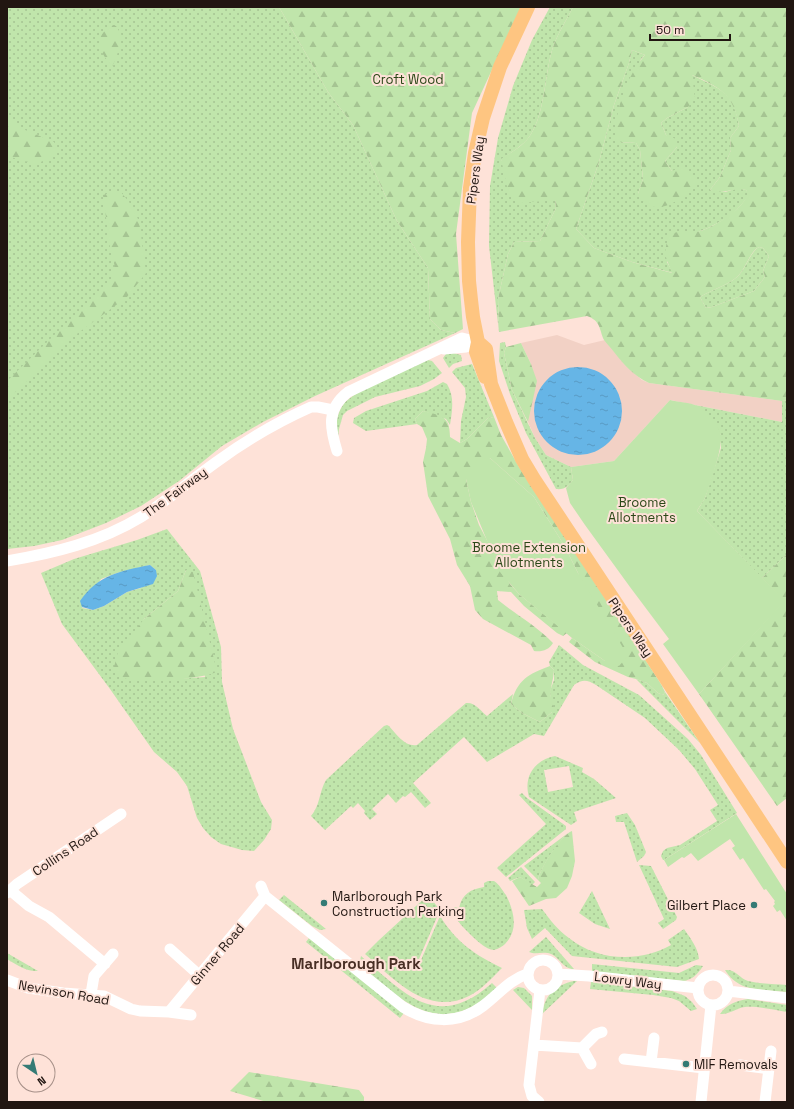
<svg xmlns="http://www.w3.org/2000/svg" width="794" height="1109" font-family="'Space Grotesk',sans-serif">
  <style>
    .built { fill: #f2d1c5 }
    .grass { fill: url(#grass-dots); fill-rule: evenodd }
    .forest { fill: url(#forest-firs); fill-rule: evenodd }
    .garden { fill: #c0e5ab }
    .water { fill: url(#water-ripples) }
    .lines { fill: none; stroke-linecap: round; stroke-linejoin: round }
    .minor { stroke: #fff; stroke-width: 11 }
    .major { stroke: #fec581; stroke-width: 14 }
    .poi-dot { fill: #347b75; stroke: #fee2d8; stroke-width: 1.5 }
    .labels { text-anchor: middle; stroke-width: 4; stroke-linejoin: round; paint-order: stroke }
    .park-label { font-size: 13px; fill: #2b4717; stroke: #fee2d8 }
    .street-label { font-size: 13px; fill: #211611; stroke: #fee2d8 }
    .poi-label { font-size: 13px; fill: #211611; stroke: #fee2d8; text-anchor: start }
    .quarter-label { font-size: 15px; font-weight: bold; fill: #482e24; stroke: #fee2d8 }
  </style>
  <defs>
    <pattern id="grass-dots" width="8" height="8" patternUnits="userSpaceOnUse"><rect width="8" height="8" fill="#c0e5ab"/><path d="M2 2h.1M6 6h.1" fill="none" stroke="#a5c492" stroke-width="1.8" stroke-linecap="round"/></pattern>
    <pattern id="forest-firs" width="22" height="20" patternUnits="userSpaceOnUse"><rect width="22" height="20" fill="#c0e5ab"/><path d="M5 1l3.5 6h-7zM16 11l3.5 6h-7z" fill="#a5c492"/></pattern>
    <pattern id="water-ripples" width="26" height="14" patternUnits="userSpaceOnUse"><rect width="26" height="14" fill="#66b5e6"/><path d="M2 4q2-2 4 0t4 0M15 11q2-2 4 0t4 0" fill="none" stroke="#589bc4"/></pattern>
  </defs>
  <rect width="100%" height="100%" fill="#fee2d8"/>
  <path class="built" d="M557,335l27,10 21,-5 21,26 16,14 7,3 133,18v21l-112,-22 -56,61 -43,6 -25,-12 -11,-17 -7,-16 3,-58 -10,-21z"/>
  <path class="grass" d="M7,7h272l49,85 25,33 44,96 31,47 2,51 11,11 14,3 -140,63 -52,26 -41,24 -43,35 -38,25 -35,17 -44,17 -28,6 -27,3z
    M550,7h23c-8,16 -18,30 -22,47 -6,23 -7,60 -20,80 -5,10 -21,19 -30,26l54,40 1,8 -16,33 -26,1 -6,12 -10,45 1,33 -10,-86 1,-60 8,-48 15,-52 19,-46z
    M632,50l13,5 -4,4 -21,83 16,1 4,7 3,29 -5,15 34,-23 -7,-10 12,-14 -11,-12 -5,-12 6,-5 21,-11 4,-32c28,14 42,17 47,51l-9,12 1,12 -11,27 -10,13 15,2 13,-4 8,2 3,5 -7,9 -11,12 -23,12 -10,4 -31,30 6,11 -41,-11 -38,-14 -18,-19 23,-67 15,-57 15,-42z
    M759,247l4,1 6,8 -6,15 2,6 -11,14 -42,16 -6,1 -6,-11c11,-7 26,-11 37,-20 9,-8 13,-25 22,-30z
    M505,342l1,5 -2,6 8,37 23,48 11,17 25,12 2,13c-5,6 -8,10 -17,9l-30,-56 -16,-39 -11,-33 1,-18z
    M446,354l7,-1 8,2 1,6 -9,3 -4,4 -6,-10z
    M428,360l4,1 10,12 -8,6 -14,7 -45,11 -28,14 -4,4 -4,14 -1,9c-3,-12 -2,-23 5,-33 10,-15 66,-36 85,-45z
    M472,364l22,53 -6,1 -21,21 -7,4 1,-22 5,-24 -1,-9 -13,-16 4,-4z
    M443,382l4,2c8,13 5,27 3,41l-4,-6 -23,-8 -8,8 2,5 -51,7 -13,-8 1,-5 12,-7 61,-20z
    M787,400v154l-25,24 -65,-67 8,-13 16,-50v-13l-19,-25 -7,-5 87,17v-21z
    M167,529l33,42 21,76 1,35 11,47 28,73 11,18 -1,9 -7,11 -10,11 -12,-1 -21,-6 -10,-7 -8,-9 -6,-10 -10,-32 -10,-14 -23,-20 -44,-63 -48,-65 -21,-51 33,-14 63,-19zM150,565l6,5 -15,18 -14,4 -23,14 -11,4 -11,-2 19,-29 16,-6zM186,570l19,107 -43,3 -37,-2 19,-59 34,-28z
    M559,645l24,20 56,30 49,44 13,16 36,58 -73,47h-1l-2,-4 2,-5 4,-3 13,-3 37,-24 -7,-11 8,-5 -23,-36 -16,-19 -34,-32 -49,-33c-9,-5 -13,-6 -22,0l-30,51 -10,-2 -47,28 -23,-25 -51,46 18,20 -6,5 -14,-16 -6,5 -2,-1 -7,7 -8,-9 -16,15 5,5 -7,6 -6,-7 1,-2 -7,-8 -5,5 -2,-2 -26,24 -14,-14c9,-10 8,-24 15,-36l58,-54 3,-1 2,1c8,9 16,21 28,19l49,-42c9,-1 14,7 21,13l26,-22 -2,10 11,9 18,9 12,-10 -2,-21 4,-11v-10l-4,-4 -1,-4z
    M636,679l11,4 11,10 5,2 2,-3 35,51z
    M555,756l28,12 -1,4 12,7 22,19 -42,14 3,9 -6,4 -42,-28c-6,-21 6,-37 26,-41zM569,766l4,21 -25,5 -4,-22z
    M522,793l5,5 39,28v3l-60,48 -9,-9 49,-44 -27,-29z
    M627,813l8,12 11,27 -2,4 -7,6 -13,-40h-8l-1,-6z
    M568,833c-9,8 -28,35 -30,47l-14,-14z
    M639,865l12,1 26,51 -1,3 -13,9 -5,-6 6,-4z
    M521,867l14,15 -3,3 -12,-8 -10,4 -2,-3z
    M488,881h6c6,4 8,9 12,14 8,16 13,35 -1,49 -2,2 -7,5 -11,6 -8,0 -19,-11 -25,-17 -8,-8 -15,-14 -15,-26l5,1c3,-14 12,-19 25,-21v-4z
    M592,891l18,38 -15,-5 -16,-11z
    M284,895l42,34 -6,1 -8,-4 -33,-26z
    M428,895l12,15 -21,49 2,1 19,-44c16,26 35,39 62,52 -10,10 -21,22 -33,28 -42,21 -75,-17 -104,-42l13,-13z
    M542,909c8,11 16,21 27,29 28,23 71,25 102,7l-3,-5 16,-11c7,10 14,19 15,30l-22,8 -105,-11 -27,-28 -13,11 -5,-11 -3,-18z
    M546,937l28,32c-11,0 -14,-11 -23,-15 -8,-3 -15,1 -22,-2z
    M309,938l95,75 -4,5 -94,-76z
    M7,953l31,18c-11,1 -21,-6 -31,-12z
    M361,956c44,38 76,76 131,27l5,5c-7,6 -14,13 -22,17 -45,26 -78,-9 -111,-36l-4,-8z
    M592,964l87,9 17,-8 7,1c-5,8 -11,14 -20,15l-91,-10z
    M725,970c11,-1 14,8 23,11 12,3 26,3 39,4v7c-24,-3 -48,1 -62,-22z
    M574,981h3l-35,33c3,-19 13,-29 32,-33z
    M591,982l81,9 13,5 7,6 5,7 -6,2 -12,-10 -8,-3 -18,-3 -63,-6z
    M518,987l6,1 8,8v14l-19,-20z
    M748,999l39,6v7c-13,-2 -29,-6 -42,-5 -9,1 -16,8 -25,7 7,-10 16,-13 28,-15z"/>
  <path class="forest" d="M279,7h242l-49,106 -16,121 7,95 -8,4 -14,-3 -11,-11 -2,-51 -31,-47 -44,-96 -25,-33z
    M573,7h212l2,1v392l-5,1 -133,-18c-15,-7 -25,-18 -35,-31 -3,-4 -7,-8 -10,-12 -5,-11 -3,-19 -17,-24l-88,16 -1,-33 10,-45 6,-12 26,-1 16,-33 -1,-8 -34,3 -13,-12 -7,-32c9,-6 24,-14 30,-25 13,-20 14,-57 20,-80 4,-17 14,-31 22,-47zM632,50l13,5c-19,22 -29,54 -30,82l5,5 16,1 4,7 3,29 -5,15c4,6 9,13 18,13 15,1 35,-14 41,-27l-15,-13 -10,4 -7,-10 12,-14 -1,-8 -10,-4 -5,-12 6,-5 21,-11 7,-8 -3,-24c28,12 42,20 47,51l-9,12 1,12 -11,27 -10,13c13,6 22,-3 36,0l2,5c-10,16 -18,21 -34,30 -6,3 -12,6 -18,7 -9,0 -18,-2 -27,3 -6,20 -4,20 3,38l-40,-11 -38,-14 -18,-19 23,-67 15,-57 15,-42zM759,247l4,1 6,8 -6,15 2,6 -11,14 -42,16 -6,1 -6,-11c11,-7 26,-11 37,-20 9,-8 13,-26 22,-30z
    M113,25l3,1 6,10c-3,9 -5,24 -10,30 -14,-16 -20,-29 1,-41z
    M7,117l11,10 36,15 3,7 -6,9 -16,6 -28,-8z
    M120,191l9,11 10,19 7,52 -19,24 -53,39 -67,64v-19l104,-101 4,-13 -5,-20 -7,-52z
    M521,343l10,21 6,17 -9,41 -16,-32 -8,-37 2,-6z
    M423,411c18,5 27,4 27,26l10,6 7,-4 21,-21 6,-1 7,18 18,32 142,217 4,8 -2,3 -5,-2 -11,-10 -11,-4 -8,-2 -33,-15 -26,-20 3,-4 33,23 -27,-88 -14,-28 -30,-48 -44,-39 -24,21 5,23 8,23 31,59 10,11 47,38 -4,3 -6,-3 -33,-27 -13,-14 -14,-1 1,9c17,14 39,26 55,43 -4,7 -11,9 -19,8l-3,-6 -48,-26 -8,-9 -5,-24 -13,-21 -7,-26 -22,-43 -5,-34 3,-14 1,-9 -5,-12 -5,-3 -2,-5z
    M787,554v244l-10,8 -78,-112 85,-93 -22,-23z
    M186,570l7,2 24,100c-22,8 -66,11 -90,7 -5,-1 -10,-6 -14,-8l5,-19 26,-33 34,-28z
    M550,666l4,4c-1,16 -7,21 0,38l-2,4 -12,10 -18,-9 -11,-9c6,-24 17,-30 39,-38z
    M572,831l3,30 -3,15 -5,12 -11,10 -10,1 -17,7 -17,-25 8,-4 17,10 4,-4 -3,-3c2,-12 23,-45 34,-49z
    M249,1072l110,18 5,7v5h-97l-37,-11z"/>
  <path class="garden" d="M670,400c8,2 17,2 25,5 10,4 23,18 26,30 2,11 -11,51 -16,63 -2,4 -6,9 -8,13l88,90 -86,93 -36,-50 6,-5 -39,-52 -45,-62 -15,-22 -4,-15 7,-8 -2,-13 43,-6z
    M490,458l44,39 30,48 14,28 50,83 -9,10 -14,-5 -33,-23 -52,-43 -20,-23 -29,-70 -5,-23v-7l11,-12z
    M736,814l51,80v27l-7,-11 -3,2 -4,-6 2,-2 -1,-2 1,-1 -9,-12 -2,1 -21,-32 -3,2 -8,-12 3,-2 -5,-7 -32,22 -7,-8 -7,5 -2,-1 -14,10 -4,-7z"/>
  <path class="water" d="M534 411a44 44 0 1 1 88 0a44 44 0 1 1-88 0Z
    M150,565l6,5 1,6 -4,8 -26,8 -23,14 -11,4 -11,-3 -2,-6c18,-26 40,-30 70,-36z"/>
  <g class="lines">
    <path class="minor" d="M444,349l22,-2 12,-5
      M337,451c-7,-23 -11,-42 11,-59l114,-54 16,4
      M7,561c47,-8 93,-19 134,-44 26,-16 49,-36 74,-54 30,-22 62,-41 96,-56h7l15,3
      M261,886l4,10
      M10,890l19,16 20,11 56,47
      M7,893l10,-9 104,-70
      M265,896l138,111c25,16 55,18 80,-1 15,-11 26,-26 44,-32
      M170,949l29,26
      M528 975a15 15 0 1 1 30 0a15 15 0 1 1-30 0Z
      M558,974l31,2 109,12
      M698 990a15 15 0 1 1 30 0a15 15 0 1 1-30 0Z
      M7,980l21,8 35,5 41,3 27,13 9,2 29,1 22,3
      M728,991l59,7
      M91,994l3,-18 19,-22
      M169,1012l96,-116
      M534,1045l48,3
      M582,1048l14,-14 6,-2
      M582,1048l9,16
      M624,1059l80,9
      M651,1062l3,-24
      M740,1065l29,4
      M539,1102l-7,-6 -3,-11 11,-95
      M701,1102l10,-97
      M765,1102l6,-51"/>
    <path class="major" d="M528,7l-28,60 -17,51 -8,35 -5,35 -2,54 1,39 2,19 2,17 5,25 8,7 5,35 15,38 16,37 12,20 253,383
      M478,342l-2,10 9,25"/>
  </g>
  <g class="poi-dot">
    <circle cx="324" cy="903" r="4"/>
    <circle cx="754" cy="905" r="4"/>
    <circle cx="686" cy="1064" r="4"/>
  </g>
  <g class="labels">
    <g class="park-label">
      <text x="408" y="84">Croft Wood</text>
      <text x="642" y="507">Broome<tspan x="642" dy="15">Allotments</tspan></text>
      <text x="529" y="552">Broome Extension<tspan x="529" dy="15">Allotments</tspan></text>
    </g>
    <g class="street-label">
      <text transform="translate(475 170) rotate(-82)" y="5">Pipers Way</text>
      <text transform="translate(175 492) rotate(-36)" y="5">The Fairway</text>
      <text transform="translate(631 627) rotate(56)" y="5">Pipers Way</text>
      <text transform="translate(65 851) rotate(-34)" y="5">Collins Road</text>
      <text transform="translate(217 954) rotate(-50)" y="5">Ginner Road</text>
      <text transform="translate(628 980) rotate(7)" y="5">Lowry Way</text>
      <text transform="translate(64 992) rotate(10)" y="5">Nevinson Road</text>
    </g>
    <g class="poi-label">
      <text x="332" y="901">Marlborough Park<tspan x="332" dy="15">Construction Parking</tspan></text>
      <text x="746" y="910" text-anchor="end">Gilbert Place</text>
      <text x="694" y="1069">MIF Removals</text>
    </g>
    <g class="quarter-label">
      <text x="356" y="969">Marlborough Park</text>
    </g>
  </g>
  <rect width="794" height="1109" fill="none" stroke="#211611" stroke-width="16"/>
  <g transform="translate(36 1073) rotate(145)"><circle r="19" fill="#fee2d8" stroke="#a69088"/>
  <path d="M0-3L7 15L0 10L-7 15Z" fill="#347b75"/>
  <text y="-6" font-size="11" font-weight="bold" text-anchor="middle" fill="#211611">N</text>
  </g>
  <path d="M650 34v6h80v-6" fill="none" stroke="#211611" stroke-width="2"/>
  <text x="656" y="34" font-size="12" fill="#211611" stroke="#fee2d8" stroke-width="3" paint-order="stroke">50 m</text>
</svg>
